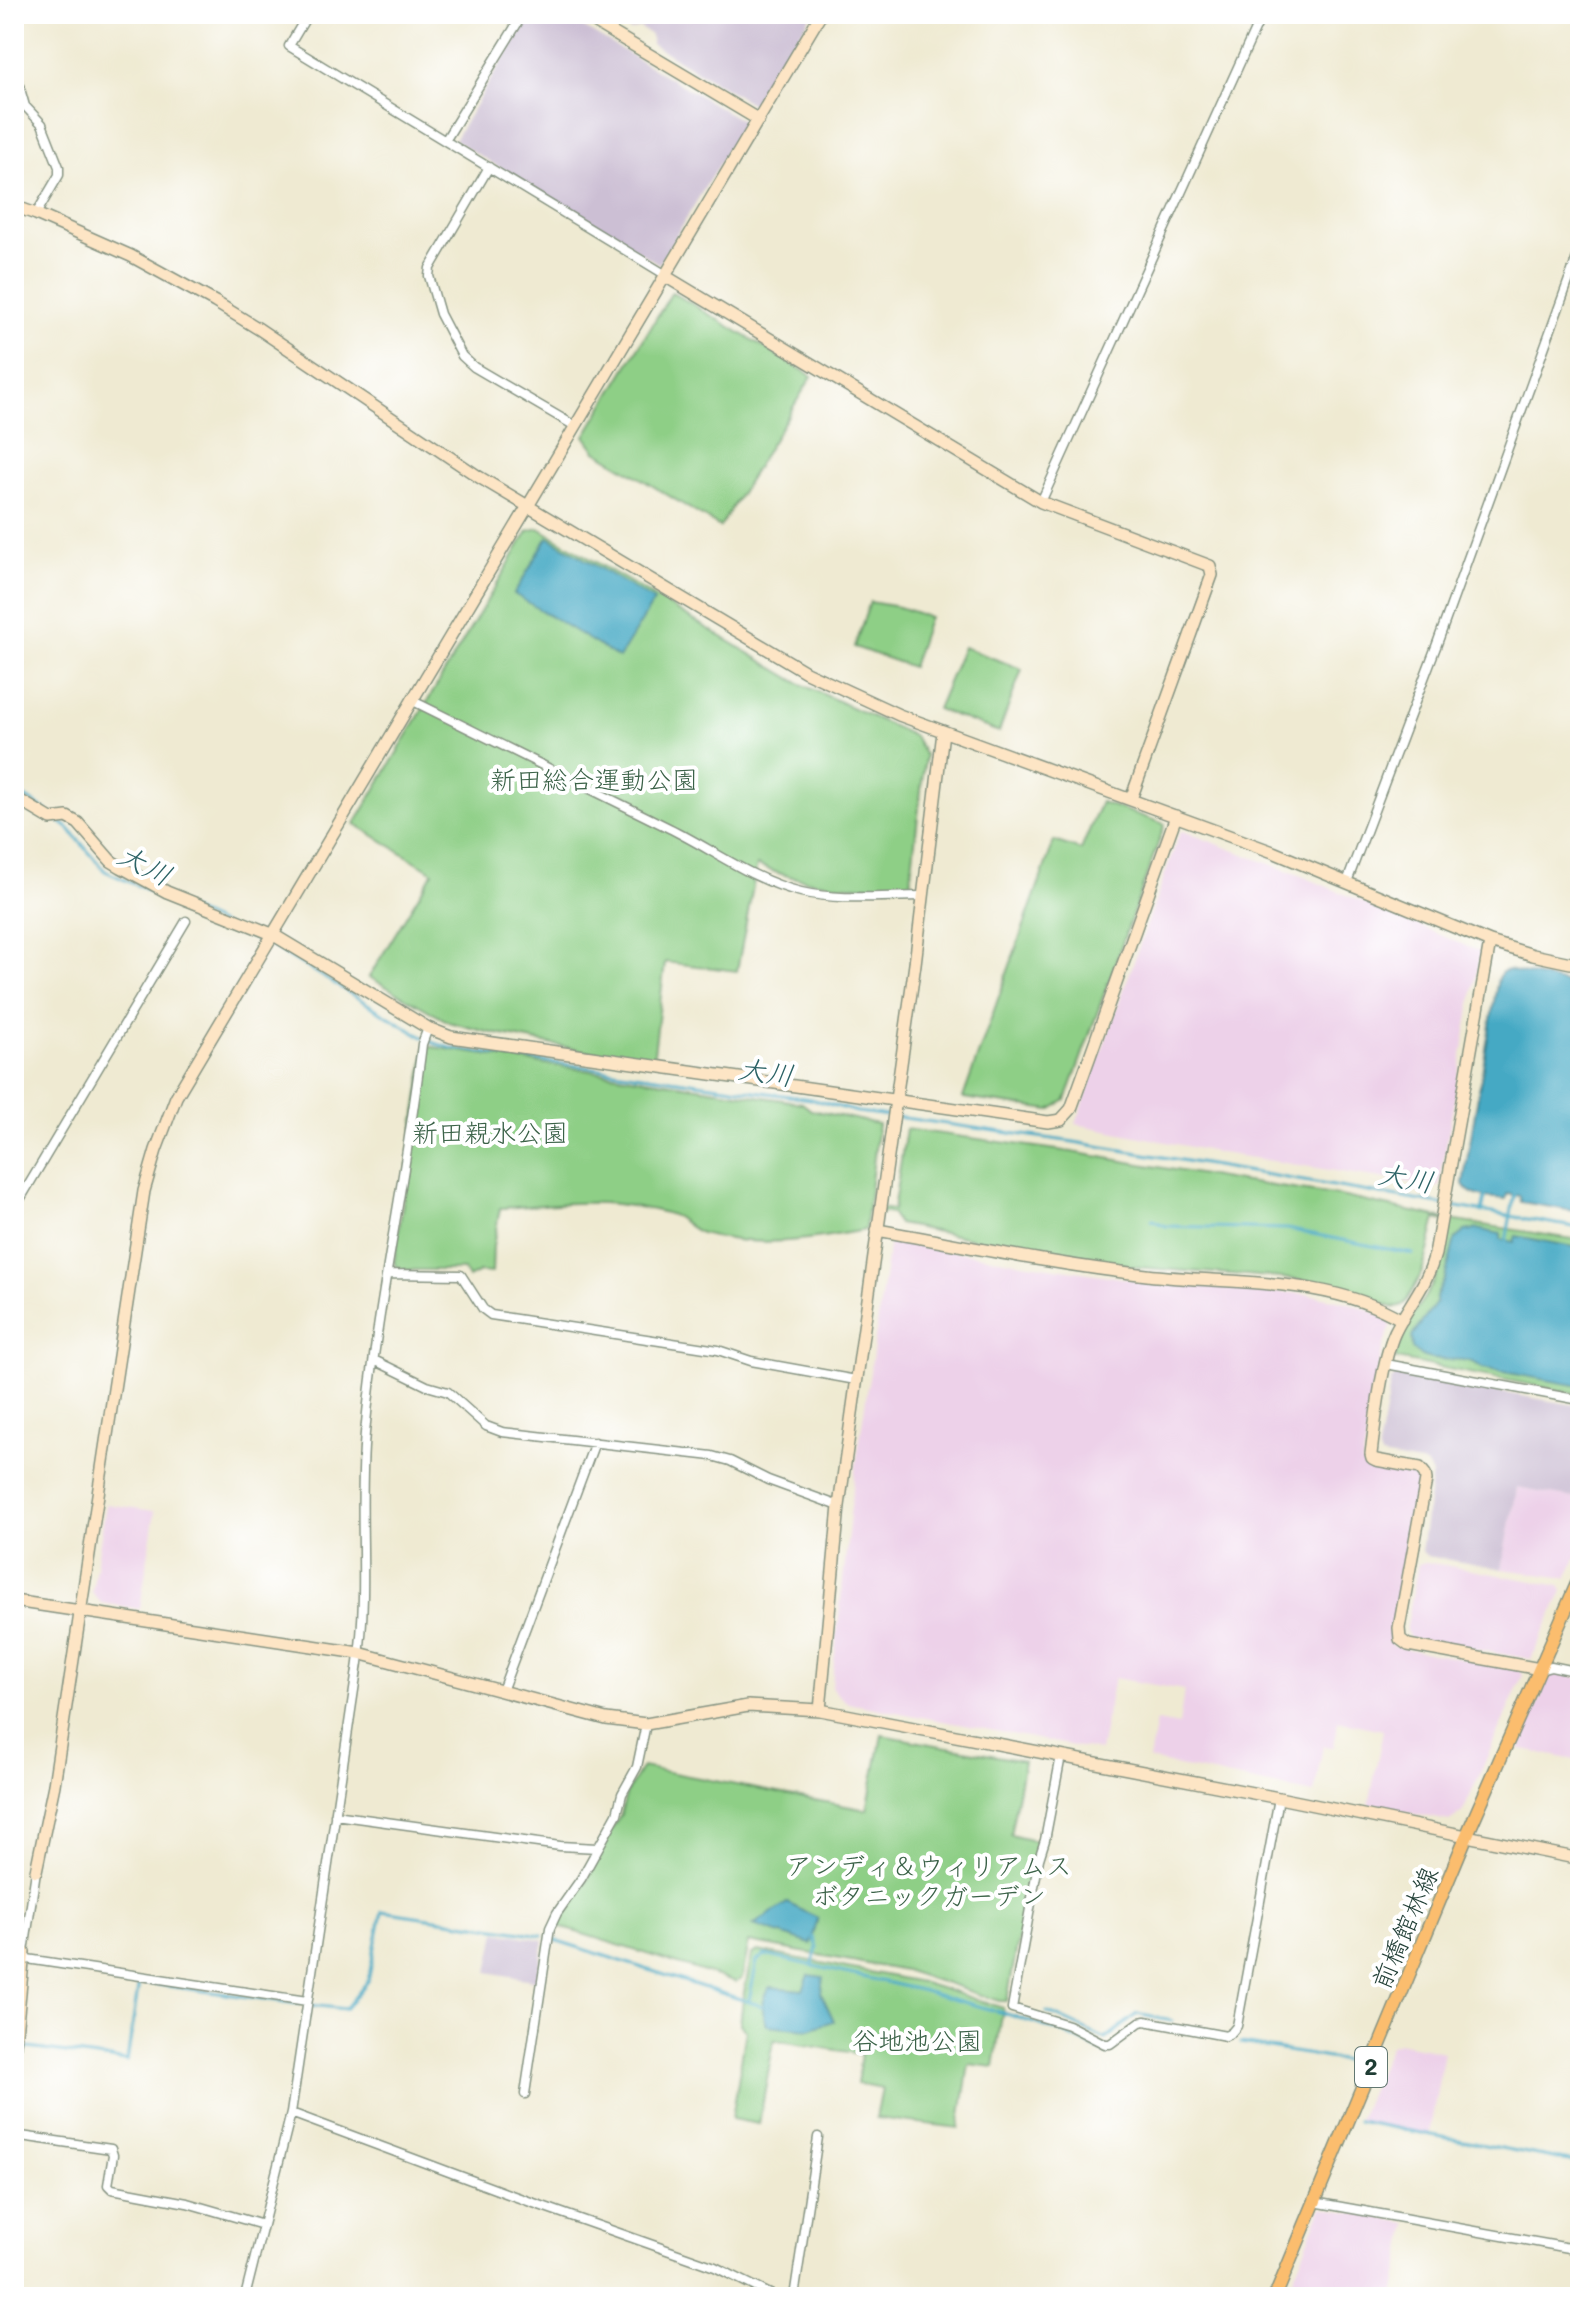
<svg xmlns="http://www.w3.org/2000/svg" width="1594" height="2311" font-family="Mali,'Klee One',sans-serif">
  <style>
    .built { fill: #edd1e9 }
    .industrial { fill: #ccbfd4 }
    .green { fill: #8ecf86; stroke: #56865d; stroke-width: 2 }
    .water { fill: #44a9c4; stroke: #32737c; stroke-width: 2 }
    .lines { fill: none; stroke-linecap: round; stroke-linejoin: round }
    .stream { stroke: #44a9c4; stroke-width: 3 }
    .street-casing { stroke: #879483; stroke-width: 11 }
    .secondary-casing { stroke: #879483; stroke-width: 14 }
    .primary-casing { stroke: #879483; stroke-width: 15 }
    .street { stroke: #fff; stroke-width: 8 }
    .secondary { stroke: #fde5c5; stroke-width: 11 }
    .primary { stroke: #fbbd6e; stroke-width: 12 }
    .labels { text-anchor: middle; stroke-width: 8; stroke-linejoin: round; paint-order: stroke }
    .shield { fill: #fff; stroke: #627771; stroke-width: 2 }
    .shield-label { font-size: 24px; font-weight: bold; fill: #1f3d34 }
    .park-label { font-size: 26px; fill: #3b6248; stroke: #fff }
    .street-label { font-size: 26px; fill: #1f3d34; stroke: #fff }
    .water-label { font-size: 28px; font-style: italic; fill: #2c6366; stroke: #fff }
  </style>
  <rect width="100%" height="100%" fill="#fff"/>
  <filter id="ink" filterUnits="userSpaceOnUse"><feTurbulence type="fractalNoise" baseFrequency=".0125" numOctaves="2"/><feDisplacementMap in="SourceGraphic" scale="16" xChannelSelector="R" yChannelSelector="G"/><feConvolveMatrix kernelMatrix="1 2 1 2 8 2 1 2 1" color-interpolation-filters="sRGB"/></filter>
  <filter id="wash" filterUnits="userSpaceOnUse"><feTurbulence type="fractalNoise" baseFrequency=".006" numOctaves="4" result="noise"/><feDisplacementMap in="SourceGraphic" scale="32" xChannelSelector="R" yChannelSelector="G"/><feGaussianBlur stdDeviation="1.8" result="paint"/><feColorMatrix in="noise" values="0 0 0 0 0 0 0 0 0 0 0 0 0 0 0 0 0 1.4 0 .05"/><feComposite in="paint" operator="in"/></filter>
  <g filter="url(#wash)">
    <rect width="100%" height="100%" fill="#efead2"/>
    <path class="built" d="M1183,831l126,48 171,73 -41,235 -218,-34 -145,-29 104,-292z
      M894,1241l122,21 132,20 159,12 40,8 42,16 2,9 -7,17 -4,15 -18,105 54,9 4,7 -29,166 130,24 2,5 -60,137 -14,9 -80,-16 14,-75 -45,-9 -4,26 -11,-1 -9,48 -165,-34 7,-39 23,4 5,-35 -70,-12 -14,73 -252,-48 -10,-8 -6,-7 1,-16 21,-193 35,-234z
      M1517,1488l63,11v51l-13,28 -65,-9z
      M106,1504l49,7 -15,98 -39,-6 -9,-11z
      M1426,1562l134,24 3,5 -32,68 -121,-21 -4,-7 12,-67z
      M1551,1672l29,6v83l-61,-12z
      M1398,2043l46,9 -15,83 -71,-14 32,-76z
      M1322,2207l86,16 -14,74h-55l-50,-9z"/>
    <path class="industrial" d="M531,14h30l183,108 -85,142 -205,-124z
      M603,14h209l-53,89 -7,1 -100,-60 -1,-9 -11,-7 -9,3z
      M1398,1375l182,31v93l-63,-11 -15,81 -75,-13 -6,-4 11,-78 -6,-10 -45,-8 -3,-7 13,-69z
      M496,1932l48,8 -7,41 -49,-9z"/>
    <path class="green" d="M672,292l140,84 -92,151 -124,-76 -11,-15z
      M539,528l260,155 115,53 11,20 -15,129c-53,2 -103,2 -153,-20l-20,106 -72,-9 -12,99 -67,-10 -99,-19 -38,-10 -80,-45 64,-105 -78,-48 173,-293z
      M870,602l29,5 30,10 -17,50 -58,-20z
      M963,647l59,22 -23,63 -62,-23z
      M1101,802l64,22 -99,276 -16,10 -87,-12 91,-257 27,9z
      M426,1046l376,57 9,7 67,14 -10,83 25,3 13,-81 166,23 160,28 108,16 110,24 130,20v154l-184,-35c-4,-27 25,-52 36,-74 9,-20 12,-42 17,-63l-13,-3c-8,27 -9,49 -25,74 -3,5 -6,12 -11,14 -7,3 -16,-4 -23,-6 -23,-11 -50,-19 -76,-21 -68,-8 -137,-8 -206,-18 -66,-10 -131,-26 -197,-38l-6,-10 -25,-4 -2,20c-56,10 -108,19 -164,3 -10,-3 -16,-11 -25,-16 -13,-7 -45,-11 -60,-13 -38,-4 -78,2 -116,4l-7,38 -1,27 -13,-1 -11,6 -4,-8h-65l-5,-7z
      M882,1735l142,26 -14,74 29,7 -6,16 -26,143h-8l-89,-29 -161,-30 -7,36 -6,4 -176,-55 -3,-4 32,-45 12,-30 20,-34 5,-20 16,-27 225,43z
      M758,1951l163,31 82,26 -9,59 -25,-3 -10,64 -83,-10 6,-29 -25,-5 4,-30 -87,-14 -15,84 -27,-5 14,-89 -6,-6 4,-32 8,-38z"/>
    <path class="water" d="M548,537l106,64 -35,57 -105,-64z
      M1508,970l72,16v226l-59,-10 -1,-6 -13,-2 -1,5c-15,-2 -35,0 -43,-15l35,-206 4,-6z
      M1477,1229l24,5v5l13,3 2,-6 64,12v138l-98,-18c-20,-18 -50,2 -69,-19l-1,-13 24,-33v-6l9,-19 10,-39 10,-8z
      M787,1903l31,15 -7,26 -58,-19z
      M809,1975l14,2 -2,16 13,28 -25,8 -42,-4c-6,-16 -6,-24 3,-38l33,3z"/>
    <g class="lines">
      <path class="stream" d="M14,790l31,20
        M60,822l9,7 36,42 158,72
        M270,945l149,90 15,8 18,5 359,51 46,13 32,4
        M897,1117l177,25 506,86
        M1482,1212l4,-19
        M1152,1220l14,6 121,3 126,25
        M1506,1241l9,-48
        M555,1940l207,66
        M813,1964l4,-17 -4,-10
        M749,2000l8,-39 8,-6 155,35 90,25 54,18 44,21
        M310,2005l35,4 23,-28 14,-70 160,24
        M1047,2012l59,27 31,-25 35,7
        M1241,2043l122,21
        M21,2047l106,14 12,-79 160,22
        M1358,2121l222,42"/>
    </g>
  </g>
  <g filter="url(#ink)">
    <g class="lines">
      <defs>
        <path id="street" d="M308,14l-19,32 377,229
          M14,68l11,38 17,18 17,43v8l-23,39
          M445,141l78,-127
          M489,167l-59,101 -1,8 11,38 22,42 12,11 101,59
          M1041,502l221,-488
          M411,700c86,43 172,85 258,128 43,21 85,53 132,64 39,9 82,4 122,4
          M1347,882l90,-238 143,-395
          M14,1204l5,-3 167,-280
          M388,1274l73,1 22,34 8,6 227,35 33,11 105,19
          M374,1360l53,26 21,6 38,34 16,6 210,24 18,5 38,19 71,26
          M1386,1364l194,36
          M1540,1669l11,-3 29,6
          M502,1691l93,-249
          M1061,1756l-16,84 -6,19 -27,149 56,17 37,19h5l30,-22 5,-1 81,15 6,-4 5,-6 42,-228
          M335,1815l225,31 37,2
          M24,1952l12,-81
          M14,1957l293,44
          M525,2094l25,-166 7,-15 24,-34 36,-65 5,-20 15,-27 9,-43
          M291,2113l220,82 204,72 61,30
          M14,2135l97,14 2,6 -5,30 4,4 75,14 76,22
          M1314,2202l266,48
          M245,2297l46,-184 67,-450c11,-77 0,-153 7,-230 12,-130 42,-259 57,-389l6,-16
          M794,2297l24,-160"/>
        <path id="secondary" d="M581,14l178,106
          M14,206l22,8 95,42 84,46 44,27 220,148 327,195 93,43 374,137 217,90 43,13 47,10
          M665,276l376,226 169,64 2,9 -81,224
          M14,797l37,22 16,-2 11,6 33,38 10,6 46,25 105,42 156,94 23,9 597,85 13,-2 10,-11 105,-293
          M1490,942l-55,312c-8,31 -26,50 -40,78 -13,28 -20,89 -24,122l1,4 4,2 44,8 5,6 1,6 -27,148 1,11 8,6 132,24
          M877,1230c90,16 179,35 270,45 84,10 179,0 255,45
          M14,1601l345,52 247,66 40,5 102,-18 72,4 459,88 301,61
          M820,1710l19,-204 76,-542 28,-232
          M36,1871l18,-86 90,-594 12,-41 20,-53 645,-1083
          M14,2054l10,-102"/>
        <path id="primary" d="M1275,2297l191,-460 114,-260"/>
      </defs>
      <use href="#street" class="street-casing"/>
      <use href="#secondary" class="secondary-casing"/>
      <use href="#primary" class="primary-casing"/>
      <use href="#street" class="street"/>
      <use href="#secondary" class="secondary"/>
      <use href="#primary" class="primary"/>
    </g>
  </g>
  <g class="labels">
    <rect class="shield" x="1355" y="2047" width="32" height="40" rx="6"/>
    <g class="shield-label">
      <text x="1371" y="2075">2</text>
    </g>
    <g class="park-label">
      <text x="594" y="789">新田総合運動公園</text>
      <text x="490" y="1142">新田親水公園</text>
      <text x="929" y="1875">アンディ＆ウィリアムス<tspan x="929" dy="30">ボタニックガーデン</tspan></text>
      <text x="917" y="2050">谷地池公園</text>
    </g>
    <g class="street-label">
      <text transform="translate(1405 1928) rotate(-67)" y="9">前橋館林線</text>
    </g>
    <g class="water-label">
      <text transform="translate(145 865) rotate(27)" y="10">大川</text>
      <text transform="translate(766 1072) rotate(8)" y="10">大川</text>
      <text transform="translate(1406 1178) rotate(10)" y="10">大川</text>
    </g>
  </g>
  <rect width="1594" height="2311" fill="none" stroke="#fff" stroke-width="48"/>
</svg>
